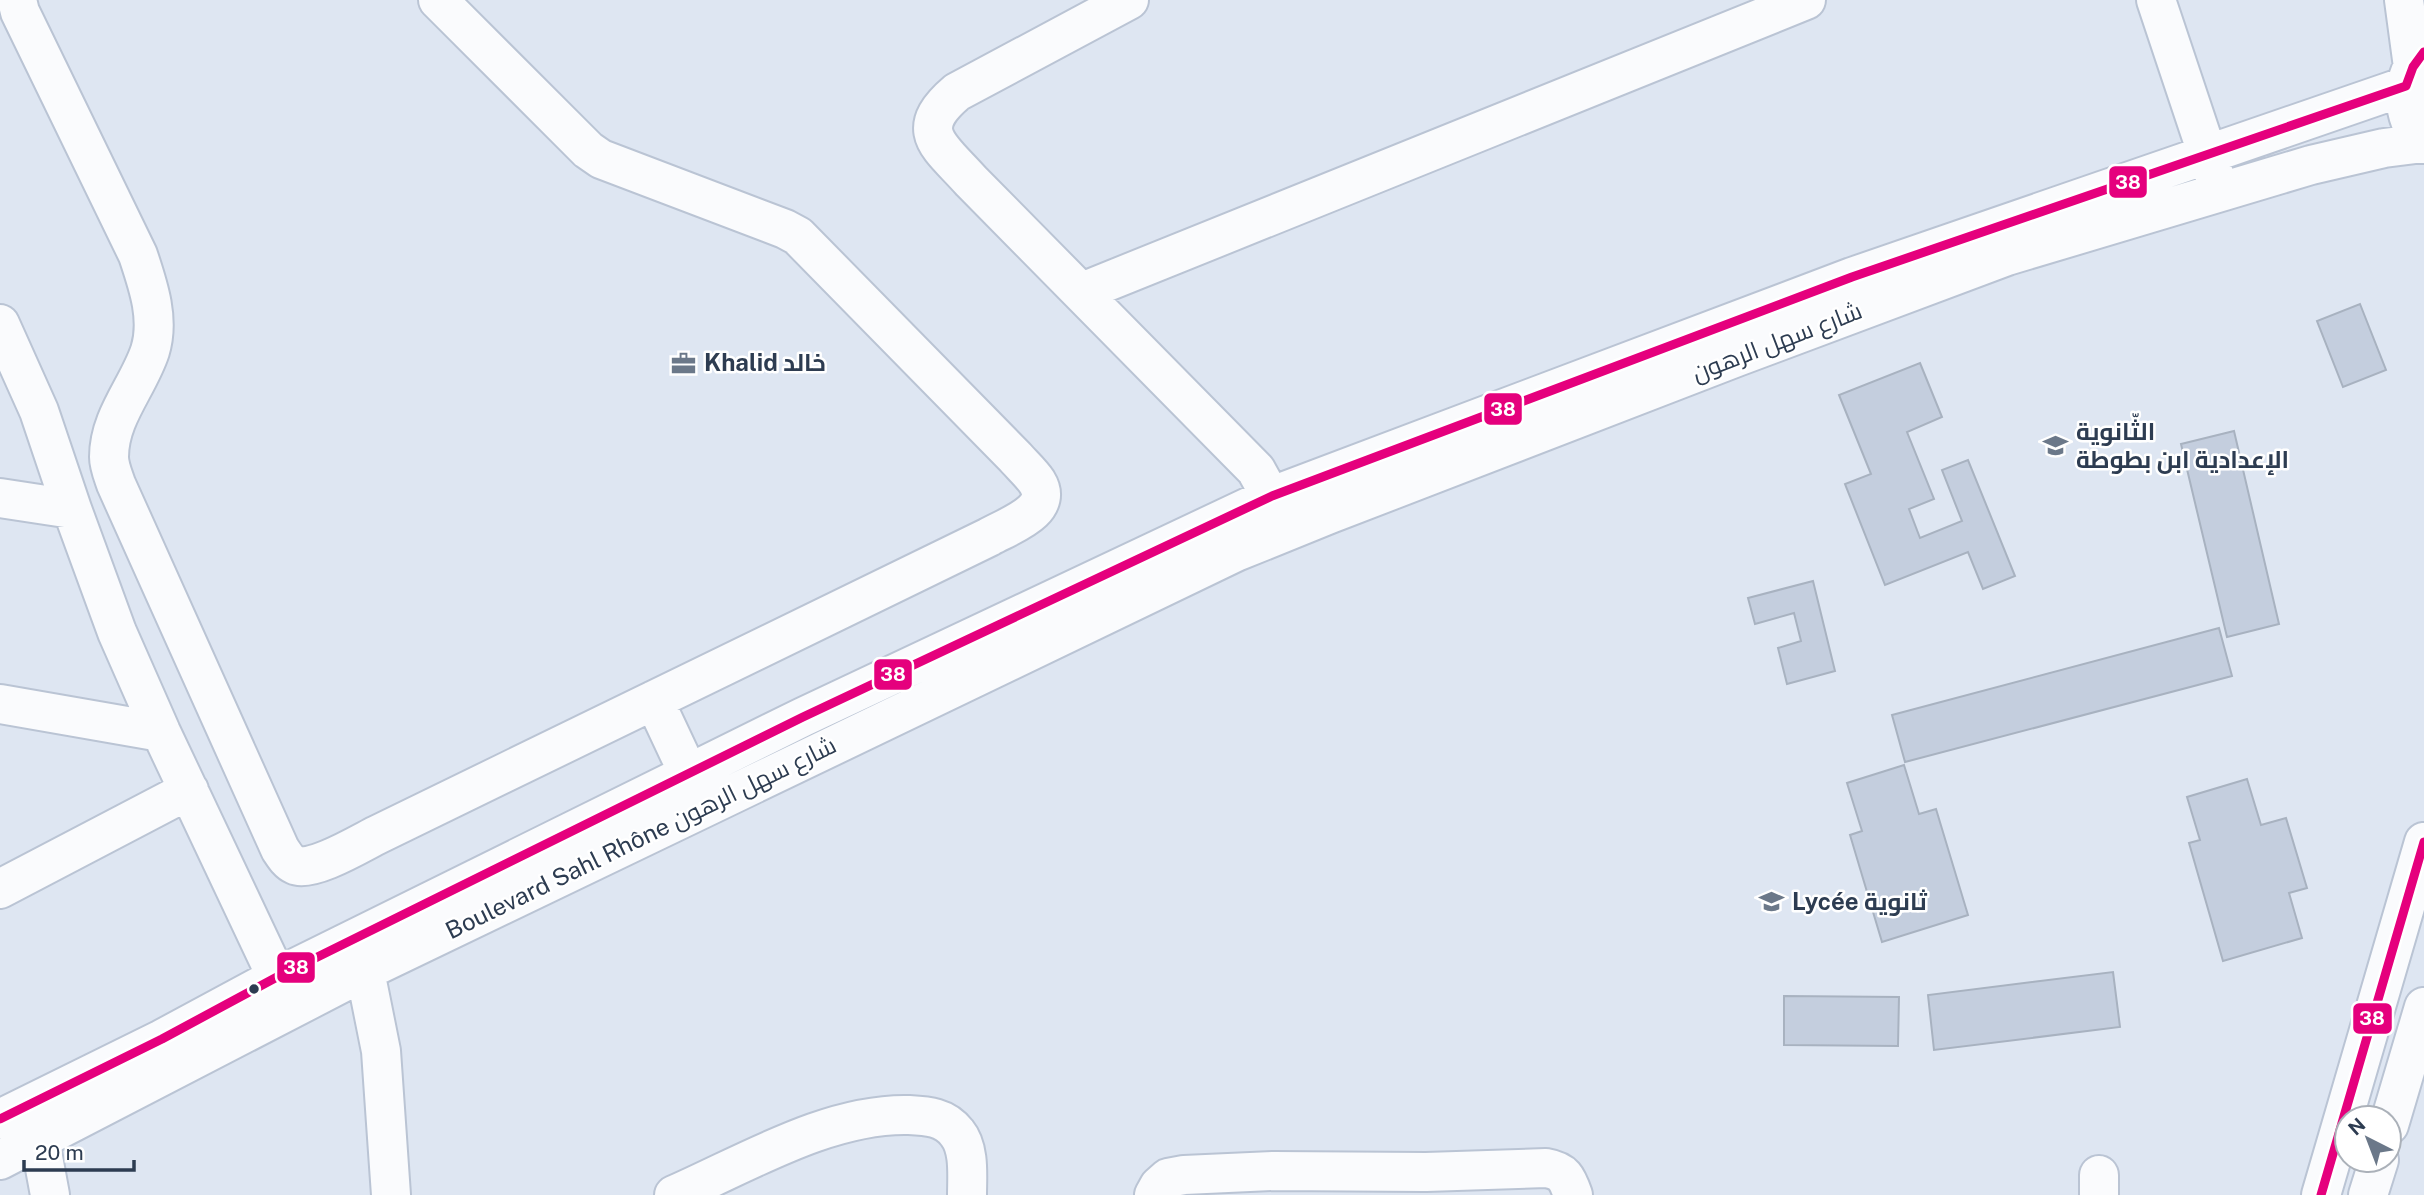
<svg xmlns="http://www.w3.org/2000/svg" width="2424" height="1195" font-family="'Public Sans',Cairo,sans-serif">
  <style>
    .building { fill: #c4cede; stroke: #a8b2c0; stroke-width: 2 }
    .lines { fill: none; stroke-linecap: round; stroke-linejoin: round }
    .minor-casing { stroke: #bac4d4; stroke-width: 42 }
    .minor { stroke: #fafbfd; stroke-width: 38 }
    .bus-1-casing { stroke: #fff; stroke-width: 14 }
    .bus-1 { stroke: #e5007d; stroke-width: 9 }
    .bus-dot { fill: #2d3c51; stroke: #fff; stroke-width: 2.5 }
    .labels { text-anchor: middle; stroke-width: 5; stroke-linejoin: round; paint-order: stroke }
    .street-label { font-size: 24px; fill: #2d3c51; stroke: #fff }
    .poi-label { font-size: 24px; font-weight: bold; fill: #2d3c51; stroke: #fff; text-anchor: start }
    .line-badge { stroke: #fff; stroke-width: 2.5 }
    .badge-label { font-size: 19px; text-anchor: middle; font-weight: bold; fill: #fff }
  </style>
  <rect width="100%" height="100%" fill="#dee6f2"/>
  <path class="building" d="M2360,304l26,66 -43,17 -26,-66z
    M1920,363l22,54 -35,15 27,67 -25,10 11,29 42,-17 -20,-51 26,-10 47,116 -32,13 -15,-37 -83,33 -40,-101 26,-10 -32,-79z
    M2234,431l45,193 -52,13 -46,-193z
    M1813,581l22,90 -48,13 -9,-36 23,-7 -7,-28 -39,11 -7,-26z
    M2219,628l13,48 -327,86 -13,-47z
    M1904,765l15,49 17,-5 32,106 -86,27 -32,-107 12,-4 -15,-48z
    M2247,779l14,46 25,-7 21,70 -18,5 13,45 -79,23 -34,-118 11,-3 -13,-43z
    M2113,972l7,55 -186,23 -6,-55z
    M1784,996l115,1 -1,49 -114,-1z"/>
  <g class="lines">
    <defs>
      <path id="minor" d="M17,0l3,12 118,243c10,30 22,64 12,96 -12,36 -41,66 -41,106 0,9 4,18 7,27l164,365c4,6 8,13 15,16 16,8 66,-22 82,-30l612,-298c19,-11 66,-26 48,-55 -6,-9 -15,-17 -22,-25l-217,-221 -13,-7 -184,-70 -13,-9 -150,-150
        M1129,0l-172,92c-46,39 -17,54 14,89l285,289 26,47
        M2156,0l60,180
        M2404,0l9,67
        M2424,52c-26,26 -23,65 0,92
        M1082,292l724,-292
        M0,324l39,87 33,98
        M0,498l72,11 45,123 44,100 127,269
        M654,700l45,96
        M0,704l161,28
        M0,889l189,-99
        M363,946l2,25 16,80 10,144
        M0,1119l162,-80 115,-62 526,-260 469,-221 580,-219 554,-191
        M30,1119l10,22 10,54
        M2389,1125l35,-118
        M0,1160l365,-189 871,-419 94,-38 407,-157 270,-101 304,-91 73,-17 39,-5
        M674,1195c73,-32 155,-82 235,-80 19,1 36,2 48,18 13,16 10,43 10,62
        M1154,1195l5,-9 9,-8 16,-3 89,-4 153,1 120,-4c18,3 21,10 27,27
        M2099,1195v-20
        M2321,1195l103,-353
        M2368,1195l11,-35"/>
    </defs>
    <use href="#minor" class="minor-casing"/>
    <use href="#minor" class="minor"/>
    <defs>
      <path id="bus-1" d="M0,1119l162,-80 115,-62 526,-260 469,-221 580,-219 554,-191 7,-19 11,-15
        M2321,1195l103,-353"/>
    </defs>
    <use href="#bus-1" class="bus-1-casing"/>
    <use href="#bus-1" class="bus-1"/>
  </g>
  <defs>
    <symbol id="office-bare" viewBox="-9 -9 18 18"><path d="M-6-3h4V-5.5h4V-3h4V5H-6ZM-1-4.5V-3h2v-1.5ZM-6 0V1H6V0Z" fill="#6b7889" stroke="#fff" stroke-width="2.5" paint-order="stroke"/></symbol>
    <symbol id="school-bare" viewBox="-9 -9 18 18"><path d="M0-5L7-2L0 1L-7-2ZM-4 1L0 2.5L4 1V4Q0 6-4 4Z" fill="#6b7889" stroke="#fff" stroke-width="2.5" paint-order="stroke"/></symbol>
  </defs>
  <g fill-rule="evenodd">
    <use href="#office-bare" x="666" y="346" width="35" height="35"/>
    <use href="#school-bare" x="2038" y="428" width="35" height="35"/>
    <use href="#school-bare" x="1754" y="884" width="35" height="35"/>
  </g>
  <circle class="bus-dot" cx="254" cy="989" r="6"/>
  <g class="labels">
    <g class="street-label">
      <text transform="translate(1777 342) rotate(-21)" y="8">شارع سهل الرهون</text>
      <text transform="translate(641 838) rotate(-26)" y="8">Boulevard Sahl Rhône شارع سهل الرهون</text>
    </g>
    <g class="poi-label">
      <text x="704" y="371">Khalid خالد</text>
      <text x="2076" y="440">الثّانوية<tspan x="2076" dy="28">الإعدادية ابن بطوطة</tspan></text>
      <text x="1792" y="910">Lycée ثانوية</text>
    </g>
  </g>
  <g class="line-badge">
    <rect x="2108" y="165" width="40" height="34" rx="7" fill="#e5007d"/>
    <rect x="1483" y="392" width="40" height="34" rx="7" fill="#e5007d"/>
    <rect x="873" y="658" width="40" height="33" rx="7" fill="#e5007d"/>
    <rect x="276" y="951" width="40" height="33" rx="7" fill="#e5007d"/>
    <rect x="2352" y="1002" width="41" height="33" rx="7" fill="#e5007d"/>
  </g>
  <g class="badge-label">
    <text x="2128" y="189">38</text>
    <text x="1503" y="416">38</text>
    <text x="893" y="681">38</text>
    <text x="296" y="974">38</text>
    <text x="2372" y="1025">38</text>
  </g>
  <g transform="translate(2368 1139) rotate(318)"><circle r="33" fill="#ffffff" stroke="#abb1b9" stroke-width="2"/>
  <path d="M0-5L12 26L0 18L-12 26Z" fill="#6b7889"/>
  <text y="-10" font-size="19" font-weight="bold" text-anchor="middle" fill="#2d3c51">N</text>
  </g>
  <path d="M24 1160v10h110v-10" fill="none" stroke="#2d3c51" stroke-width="3.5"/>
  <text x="35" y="1160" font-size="21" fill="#2d3c51" stroke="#ffffff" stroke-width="5" paint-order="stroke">20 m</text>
</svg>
